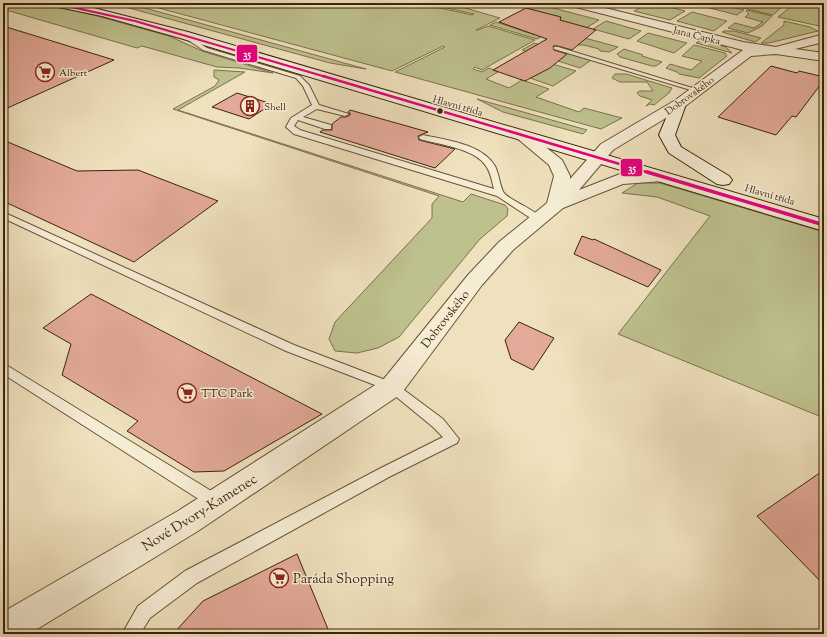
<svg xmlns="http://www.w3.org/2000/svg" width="827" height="637" font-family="'Sorts Mill Goudy',serif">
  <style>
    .green { fill: #bec18e; stroke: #7c724c }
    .building { fill: #e3aa99; stroke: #3b230a }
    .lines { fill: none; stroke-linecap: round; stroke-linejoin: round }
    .lane-casing { stroke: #685237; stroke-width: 2 }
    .street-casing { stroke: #685237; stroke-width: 2 }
    .secondary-casing { stroke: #3b230a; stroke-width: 2 }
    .lane { fill: #f5ecd4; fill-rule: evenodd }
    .street { fill: #f5ecd4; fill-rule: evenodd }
    .secondary { fill: #f5ecd4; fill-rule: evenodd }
    .bus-1-far2-casing { stroke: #f5ecd4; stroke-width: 3.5 }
    .bus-1-far1-casing { stroke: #f5ecd4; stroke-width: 4.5 }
    .bus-1-casing { stroke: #f5ecd4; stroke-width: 6 }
    .bus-1-far2 { stroke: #e5007d; stroke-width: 2 }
    .bus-1-far1 { stroke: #e5007d; stroke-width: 2.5 }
    .bus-1 { stroke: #e5007d; stroke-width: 3.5 }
    .bus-dot { fill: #3b230a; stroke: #f5ecd4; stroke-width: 1.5 }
    .labels { text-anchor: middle; stroke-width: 3; stroke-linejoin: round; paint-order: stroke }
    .far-street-label { font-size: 10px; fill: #3b230a; stroke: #f5ecd4 }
    .far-poi-label { font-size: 10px; fill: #3b230a; stroke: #f5ecd4; text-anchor: start }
    .street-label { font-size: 12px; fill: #3b230a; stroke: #f5ecd4 }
    .poi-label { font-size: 12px; fill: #3b230a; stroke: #f5ecd4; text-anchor: start }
    .near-street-label { font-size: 14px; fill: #3b230a; stroke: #f5ecd4 }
    .near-poi-label { font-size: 14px; fill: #3b230a; stroke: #f5ecd4; text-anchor: start }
    .line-badge { stroke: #f5ecd4; stroke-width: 1.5 }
    .badge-label { font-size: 11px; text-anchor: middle; font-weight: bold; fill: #fff }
  </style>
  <rect width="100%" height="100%" fill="#efe1bd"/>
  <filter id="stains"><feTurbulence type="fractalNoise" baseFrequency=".005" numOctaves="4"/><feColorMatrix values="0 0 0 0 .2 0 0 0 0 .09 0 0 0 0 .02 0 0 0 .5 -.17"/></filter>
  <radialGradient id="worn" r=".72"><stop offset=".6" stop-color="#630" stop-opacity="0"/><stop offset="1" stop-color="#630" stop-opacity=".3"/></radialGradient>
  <path class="green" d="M3,3h34l13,2 47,11 72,20 33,15 71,22 -34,-5 -22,-1 -75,-21 -5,2 -131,-38 -3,1z
    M111,3h16l239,66 -36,-6z
    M140,3h277l55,12 2,-1 -50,-11h24l52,15 -24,12h2l10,-4 47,14 -53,30 -7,-3 -2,2 9,3 7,-4 9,4 -12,7 23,9 13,-8 27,9 -13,8 43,15 5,-4 38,10 -21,11 -206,-57 50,-25 -2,-1 -51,25z
    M649,3h6l30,8 -15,9 -36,-9z
    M705,3h12l27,7 -7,5 -35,-9z
    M722,3h64l-13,12z
    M795,3h29v24l-46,-10z
    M538,4l61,16 -13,8 -75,-11z
    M747,10l25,6 -10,10 -14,7 -20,-5 7,-5 19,5 9,-6 -18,-5 4,-3 -3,-3z
    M692,12l35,9 -13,10 -37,-10z
    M606,21l35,10 -12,8 -36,-10z
    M784,21l26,6 8,4 -49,12h-8l23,-18z
    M496,22l39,13 9,-5 6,2 -13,7 -47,-14z
    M724,31h10l27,7 -6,4 -33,-10z
    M648,33l39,10 -13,10 -37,-12z
    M581,37l37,10 -9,5 -9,-1 -1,-2 -15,-4h-6z
    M701,40l25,7 6,6 -36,-10z
    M534,43l57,17 -11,8 -22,-7 6,-8 -22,-7 -11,7 -9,-3z
    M694,45l31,8 2,3 -28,22 -20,-4 -2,-2 -11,-4 4,-4 21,6 11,-9 -20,-5z
    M624,49l19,6 -1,1 20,6 -6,4h-4l-32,-9 -3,-3z
    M549,63l27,8 -23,15 -26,-9z
    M214,70l31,2 -67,38 285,92 8,-8 34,11 3,4 -1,7 -27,23 -81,98 -21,11 -21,5 -22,-2 -6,-12 6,-17 97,-104v-14l7,-8 -266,-87 42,-23 4,-6 -5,-3z
    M615,74h11l46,14 -3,5 -15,12 -4,-1 -4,2 6,-6 -12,-4 -3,-3 2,-2h14l-6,-9h-27l-8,-4z
    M477,99l110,31 -4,4 -80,-22z
    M638,183h22l164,49v186l-206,-84 92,-118 -53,-19 -35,-4z"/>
  <path class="building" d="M526,8l35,9 -1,3 36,10 -24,20 -14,-4h-5l1,4 13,4 -17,14 -25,13 -32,-11 54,-31 -48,-17z
    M3,26l111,34 -111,50z
    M771,66l26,7 2,-2 25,6v3l-28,37 -4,-1 -16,19 -58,-18z
    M237,93l35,11 -23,15 -37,-12z
    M350,110l78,22 -10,4 1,4 36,9 -20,19 -115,-36 3,-2h9v-6l9,-7h5l4,-2v-2l-2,-1z
    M3,140l74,31 61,-1 80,31 -84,61 -131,-61z
    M582,236l11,4 1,-1 67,31 -13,17 -74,-33z
    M91,294l231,120 -98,57 -30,1 -67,-41 11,-10 -76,-46 9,-31 -28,-16z
    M519,322l35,16 -21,32 -22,-11 -6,-19z
    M824,470v115l-67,-69z
    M297,554l33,80h-157l30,-33z"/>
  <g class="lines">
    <defs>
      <path id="lane" d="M182,34h4l21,14 93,28 9,9 10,20 30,9 -4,2 -28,-7 -14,8 28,8v4h-6l-27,-9 -4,6 6,4 194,59c-2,-7 -3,-16 -8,-23 -10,-17 -48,-22 -66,-27l-1,-2 4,-2c23,5 59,9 72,31 4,8 5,21 9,27 7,8 30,16 39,26l-2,2h-6l-38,-25 -203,-62 -8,-7 5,-9 21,-13 -9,-19 -7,-8 -93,-28 -21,-14z
        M554,47h4l141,43 -5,1 -140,-42z
        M3,212l291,133 102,39 47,35 16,20 -2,4 -68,34 -192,106 -47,35 -10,16h-18l16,-28 47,-35 194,-102 64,-32 -10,-10 -45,-37 -102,-39 -283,-133z
        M3,363l218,134 2,5 -2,5 -5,2 -5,-2 -208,-133z"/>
      <path id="street" d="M567,3h18l158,39 33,5 48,-13v8l-29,7 29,4v8l-48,-7 -25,2 -67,51 -71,43 -34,40 41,-16 37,-2 6,1 2,4 -2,4 -40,3 -60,24 -50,42 -31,35 -81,109 -203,137 -169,103h-26v-22l175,-101 205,-131 85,-105 31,-33 48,-39 7,-27 -5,-11 -31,-26 -3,-3 3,-3 5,-2 5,2 34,27 8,16v3l31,-35 73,-43 69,-51 -175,-45z"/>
      <path id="secondary" d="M48,3h23l15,3 102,26 636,187v12l-644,-193 -78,-22 -53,-11z
        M679,100l5,1 2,3 -11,31 6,12 48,29 3,4 -3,4 -6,1 -6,-1 -48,-31 -10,-18 13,-31 2,-3z"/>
    </defs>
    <use href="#lane" class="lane-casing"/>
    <use href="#street" class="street-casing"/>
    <use href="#secondary" class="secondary-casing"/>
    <use href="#lane" class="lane"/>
    <use href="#street" class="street"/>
    <use href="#secondary" class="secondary"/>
    <defs>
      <path id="bus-1-far2" d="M53,3l82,18 191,56"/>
      <path id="bus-1-far1" d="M323,76l327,97"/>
      <path id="bus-1" d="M647,172l177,53"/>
    </defs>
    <use href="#bus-1-far2" class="bus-1-far2-casing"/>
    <use href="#bus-1-far1" class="bus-1-far1-casing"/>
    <use href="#bus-1" class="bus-1-casing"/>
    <use href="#bus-1-far2" class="bus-1-far2"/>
    <use href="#bus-1-far1" class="bus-1-far1"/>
    <use href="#bus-1" class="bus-1"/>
  </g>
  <defs>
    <symbol id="supermarket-ring" viewBox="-11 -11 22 22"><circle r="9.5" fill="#f5ecd4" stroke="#8f2418" stroke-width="1.5"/><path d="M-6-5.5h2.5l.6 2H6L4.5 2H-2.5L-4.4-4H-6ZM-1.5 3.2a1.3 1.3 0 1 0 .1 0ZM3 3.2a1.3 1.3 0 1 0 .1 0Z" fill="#8f2418"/></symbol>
    <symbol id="building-ring" viewBox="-11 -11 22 22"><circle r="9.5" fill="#f5ecd4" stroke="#8f2418" stroke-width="1.5"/><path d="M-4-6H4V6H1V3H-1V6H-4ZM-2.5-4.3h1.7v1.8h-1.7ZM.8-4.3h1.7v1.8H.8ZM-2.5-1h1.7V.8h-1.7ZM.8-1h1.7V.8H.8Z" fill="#8f2418"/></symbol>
  </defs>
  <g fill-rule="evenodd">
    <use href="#supermarket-ring" x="34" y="61" width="22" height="22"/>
    <use href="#building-ring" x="239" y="95" width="22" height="22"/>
    <use href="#supermarket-ring" x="176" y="382" width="22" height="22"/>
    <use href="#supermarket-ring" x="268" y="567" width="22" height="22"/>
  </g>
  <circle class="bus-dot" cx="440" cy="111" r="3.5"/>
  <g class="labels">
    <g class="far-street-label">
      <text transform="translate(697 35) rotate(14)" y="4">Jana Čapka</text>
      <text transform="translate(689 95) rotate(-36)" y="4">Dobrovského</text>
      <text transform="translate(458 105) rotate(16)" y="4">Hlavní třída</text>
      <text transform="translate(770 194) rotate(16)" y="4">Hlavní třída</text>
    </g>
    <g class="far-poi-label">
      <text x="59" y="76">Albert</text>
      <text x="264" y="110">Shell</text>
    </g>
    <g class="street-label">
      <text transform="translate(445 319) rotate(-52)" y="4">Dobrovského</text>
    </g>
    <g class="poi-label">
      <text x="201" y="397">TTC Park</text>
    </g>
    <g class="near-street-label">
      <text transform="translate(199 512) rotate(-32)" y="5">Nové Dvory-Kamenec</text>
    </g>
    <g class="near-poi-label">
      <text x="293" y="583">Paráda Shopping</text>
    </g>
  </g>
  <g class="line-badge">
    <rect x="236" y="44" width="22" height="19" rx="4" fill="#e5007d"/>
    <rect x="620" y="158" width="23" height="19" rx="4" fill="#e5007d"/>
  </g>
  <g class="badge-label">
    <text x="247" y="58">35</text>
    <text x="632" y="172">35</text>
  </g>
  <rect width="827" height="637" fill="none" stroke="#efe1bd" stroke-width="16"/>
  <rect x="4" y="4" width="819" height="629" fill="none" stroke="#3b230a" stroke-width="2"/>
  <rect x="8" y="8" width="811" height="621" fill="none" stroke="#3b230a"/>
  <rect width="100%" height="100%" filter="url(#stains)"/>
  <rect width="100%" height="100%" fill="url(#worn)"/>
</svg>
